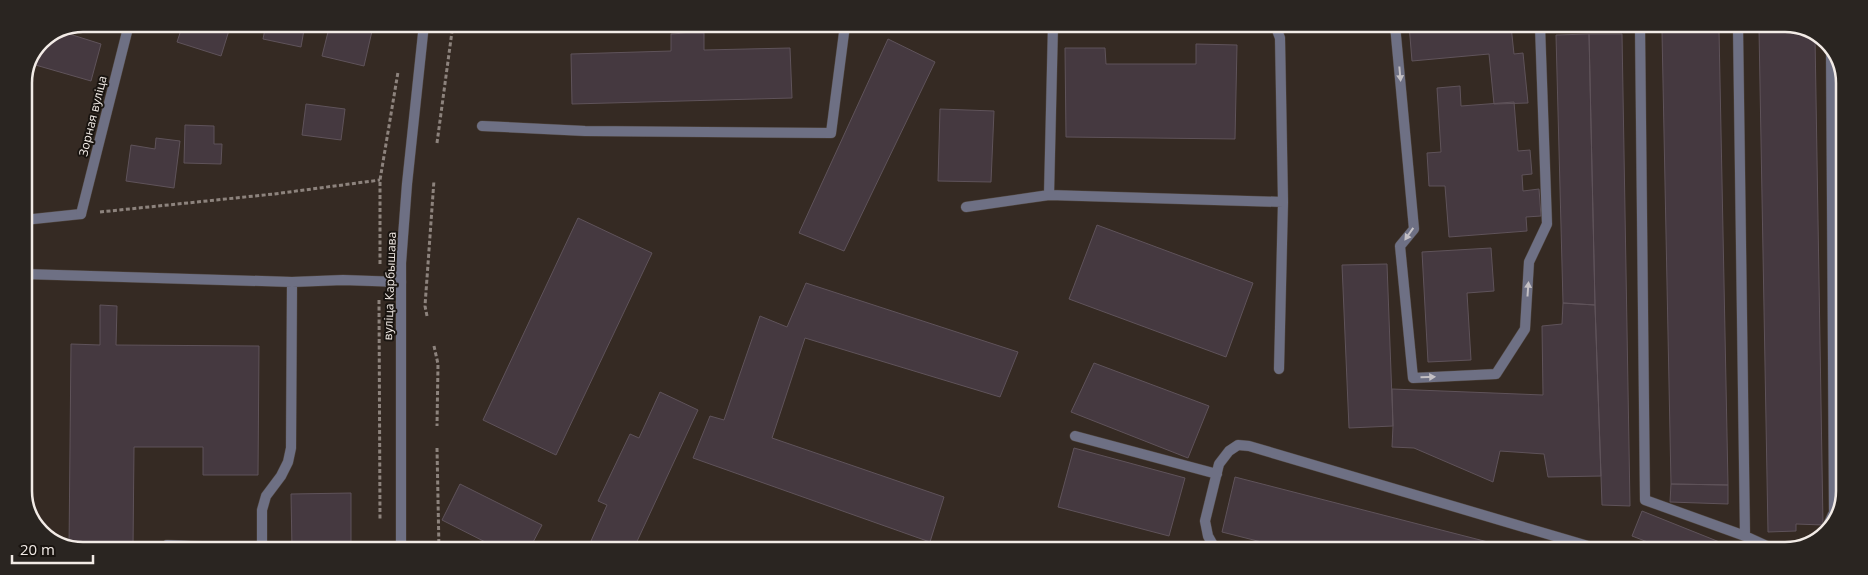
<svg xmlns="http://www.w3.org/2000/svg" width="1868" height="575" font-family="'Open Sans',sans-serif">
  <style>
    .building { fill: #453940; stroke: #5f535a }
    .lines { fill: none; stroke-linecap: round; stroke-linejoin: round }
    .service-casing { stroke: #4f453e; stroke-width: 11 }
    .minor-casing { stroke: #4f453e; stroke-width: 11 }
    .path { stroke: #8d837d; stroke-width: 3; stroke-dasharray: 4 2.5; stroke-linecap: butt }
    .service { stroke: #6e7084; stroke-width: 10 }
    .minor { stroke: #6e7084; stroke-width: 10 }
    .oneway { fill: #c4c0c4 }
    .labels { text-anchor: middle; stroke-width: 4; stroke-linejoin: round; paint-order: stroke }
    .street-label { font-size: 12px; fill: #f2ebe6; stroke: #191410 }
    .rim { fill: none; stroke: #f2ebe6; stroke-width: 2.5 }
  </style>
  <rect width="100%" height="100%" fill="#352a23"/>
  <path class="building" d="M183,24h48l-10,32 -44,-14z
    M266,24h39l-4,23 -38,-8z
    M330,24h13l29,7 -8,35 -42,-10z
    M983,25h52v4z
    M1409,25l102,1 3,28 9,-1 5,50 -34,1 -5,-50 -77,7z
    M1802,27l13,9 8,489 -27,-1v7l-28,1 -9,-503z
    M1719,30l9,455 -57,-1 -9,-452z
    M63,32l38,12 -10,37 -59,-17 9,-23z
    M686,33h18v17l86,-2 2,50 -220,6 -1,-50 100,-3v-17z
    M1589,34l6,271 -32,-2 -7,-268z
    M1589,34h33l8,472 -28,-1 -7,-200z
    M888,39l47,23 -91,189 -45,-18z
    M1196,44l41,1 -2,94 -169,-2 -1,-89h40l1,16h90z
    M1460,86l1,20 53,-4 4,49 12,-1 2,24 -10,1 1,16 16,-2 2,27 -15,1 1,14 -78,6 -4,-51h-16l-2,-33 14,-1 -4,-64z
    M306,104l39,5 -4,31 -39,-5z
    M940,109l54,2 -3,71 -53,-1z
    M185,125l29,1v18h8l-1,20 -37,-1z
    M156,138l24,3 -6,47 -48,-7 5,-36 24,4z
    M578,218l74,35 -96,202 -73,-35z
    M1097,225l156,58 -27,74 -157,-58z
    M1491,248l3,43 -27,2 4,67 -43,2 -6,-110z
    M1387,264l6,162 -44,2 -7,-163z
    M806,283l212,69 -18,45 -195,-59 -33,100 172,59 -14,45 -237,-84 17,-42 14,4 36,-104 27,11z
    M1563,303l32,2 6,171 -53,1 -4,-23 -44,-3 -7,31 -79,-34 -22,-1 1,-21 -1,-37 151,6 -1,-69 20,-2z
    M100,305l17,1 -1,39 143,1 -1,129h-55v-28h-69l-1,102h-64l2,-205 29,1z
    M1094,363l115,43 -21,52 -117,-46z
    M660,392l38,18 -65,140h-46l20,-45 -9,-4 32,-67 9,4z
    M1074,448l111,30 -16,58 -111,-29z
    M1235,477l288,74h-226l-75,-19z
    M460,484l82,41 -13,25h-28l-59,-30z
    M1671,484l57,1v19l-58,-2z
    M351,493v56h-59l-1,-55z
    M1642,511l100,40h-71l-39,-15z"/>
  <g class="lines">
    <defs>
      <path id="service" d="M1053,25l-4,170 234,7 -4,167
        M1274,25l3,5 3,8 3,164
        M1395,25l19,204 -14,17 13,132 83,-4 29,-45 4,-67 18,-38 -7,-198
        M1640,26l5,474 100,36 24,11 19,3
        M1738,26l7,510
        M482,126l103,5 246,2 14,-108
        M966,207l83,-12
        M24,220l57,-6
        M24,274l268,8 51,-2 58,2
        M1075,436l142,38
        M1823,536l11,-24 -3,-465
        M167,545l95,4
        M262,549v-39l4,-14 15,-20 7,-14 3,-14 1,-166
        M1228,551l-15,-6 -5,-9 -3,-15 14,-57 10,-13 9,-6 11,1 356,105"/>
      <path id="minor" d="M81,214l48,-190
        M401,550v-287l6,-79 17,-160"/>
    </defs>
    <use href="#service" class="service-casing"/>
    <use href="#minor" class="minor-casing"/>
    <path class="path" d="M437,143l16,-119
      M100,212l174,-18 106,-14
      M380,264v-84l18,-108
      M379,300l1,219
      M427,316l-2,-10 9,-126
      M434,346l4,18 -1,62
      M437,448l2,102"/>
    <use href="#service" class="service"/>
    <use href="#minor" class="minor"/>
  </g>
  <defs><path id="oneway-solid" d="M-6-.8H1V-3.2L6.5 0L1 3.2V.8H-6Z" transform="scale(1.25)"/></defs>
  <g class="oneway">
    <use href="#oneway-solid" transform="translate(1400 74) rotate(85)"/>
    <use href="#oneway-solid" transform="translate(1409 234) rotate(125)"/>
    <use href="#oneway-solid" transform="translate(1528 289) rotate(-86)"/>
    <use href="#oneway-solid" transform="translate(1428 377) rotate(-2)"/>
  </g>
  <g class="labels">
    <g class="street-label">
      <text transform="translate(93 116) rotate(-76)" y="4">Зорная вуліца</text>
      <text transform="translate(390 286) rotate(-88)" y="4">вуліца Карбышава</text>
    </g>
  </g>
  <path d="M0 0H1868V575H0ZM83 32H1785A51 51 0 0 1 1836 83V491A51 51 0 0 1 1785 542H83A51 51 0 0 1 32 491V83A51 51 0 0 1 83 32Z" fill="#2a2521" fill-rule="evenodd"/>
  <path class="rim" d="M83 32H1785A51 51 0 0 1 1836 83V491A51 51 0 0 1 1785 542H83A51 51 0 0 1 32 491V83A51 51 0 0 1 83 32Z"/>
  <path d="M12 555v8h81v-8" fill="none" stroke="#f2ebe6" stroke-width="2.5"/>
  <text x="20" y="555" font-size="15" fill="#f2ebe6" stroke="#191410" stroke-width="4" paint-order="stroke">20 m</text>
</svg>
